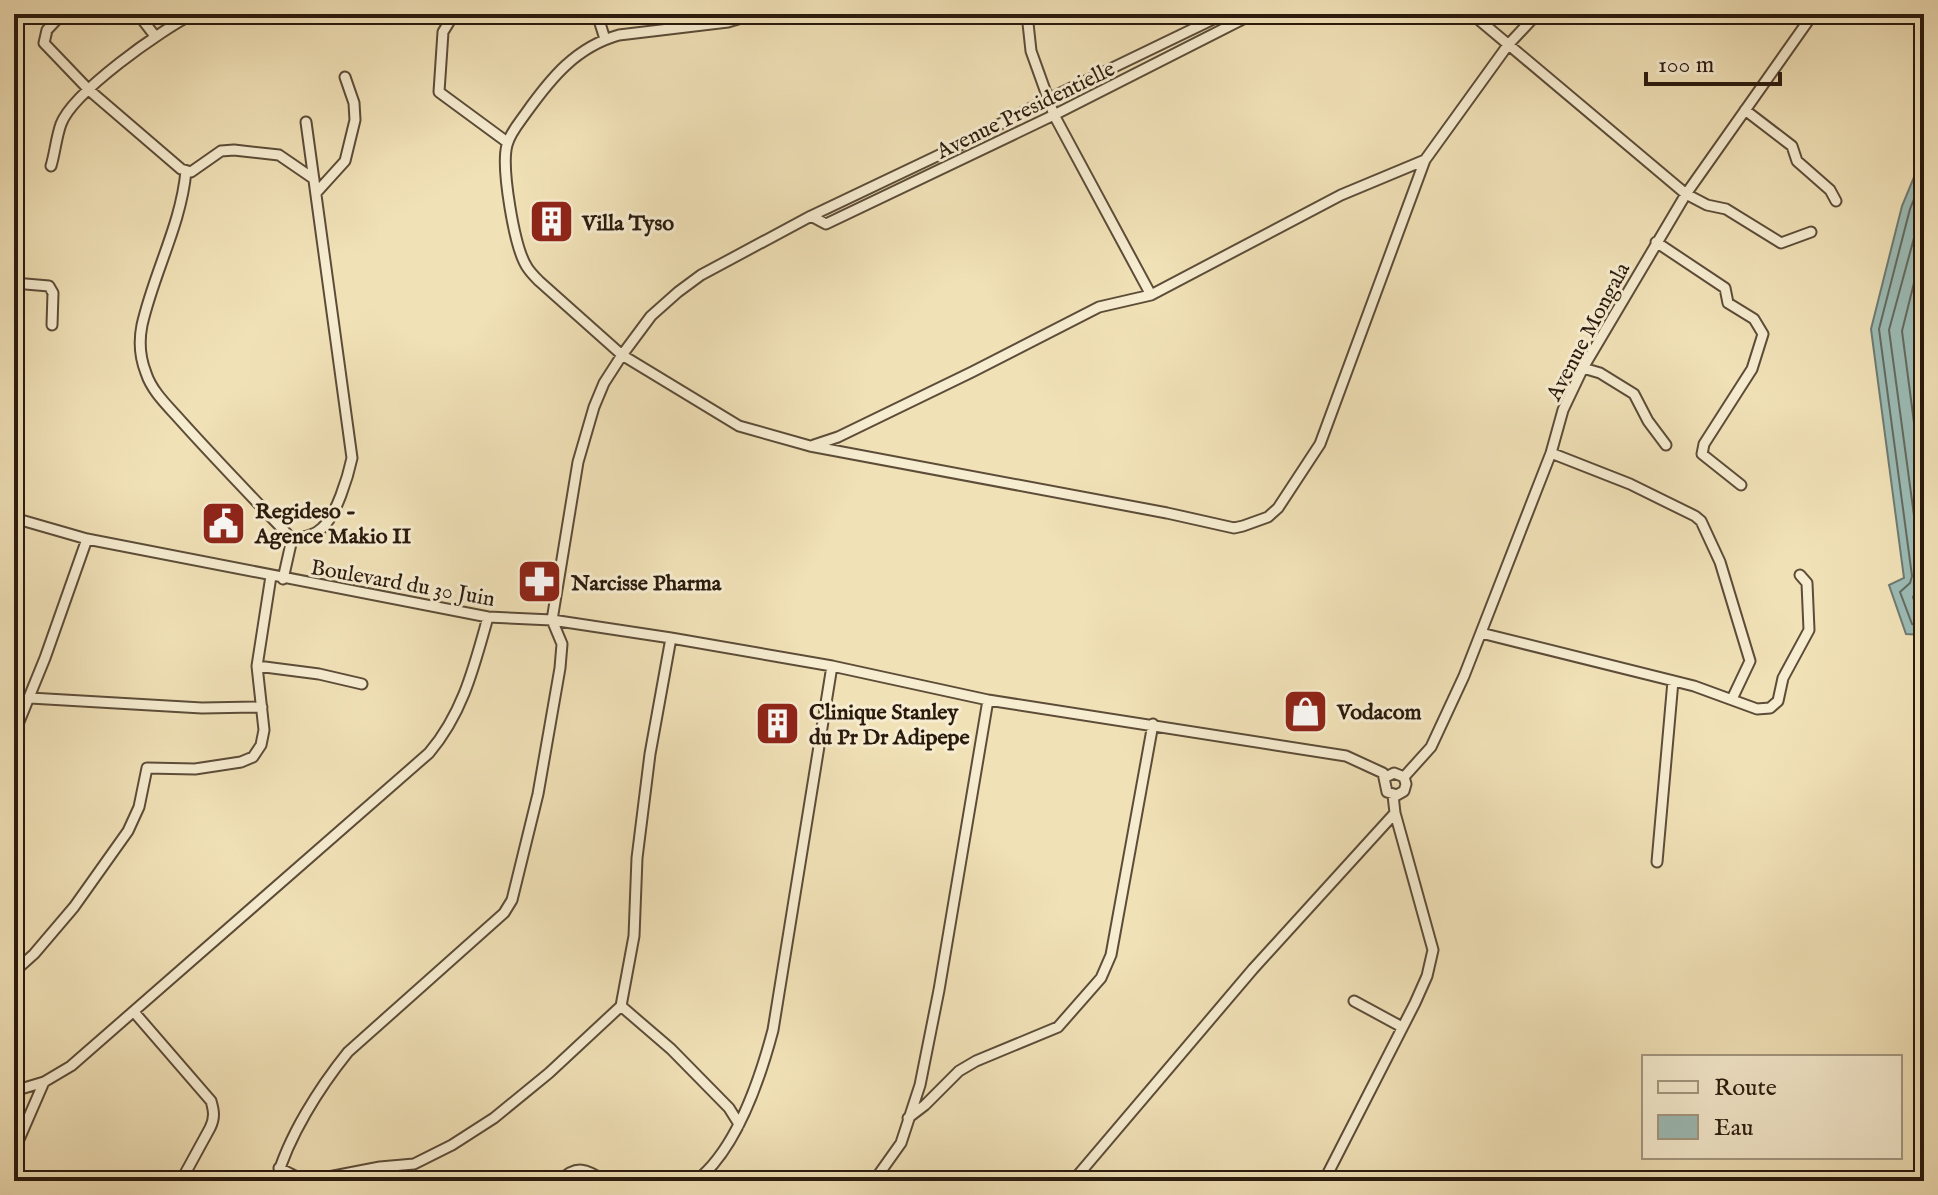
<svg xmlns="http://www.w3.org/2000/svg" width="1938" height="1195" font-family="'IM FELL English',serif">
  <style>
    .water { fill: #9cbcb6; stroke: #6e7b73; stroke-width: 2 }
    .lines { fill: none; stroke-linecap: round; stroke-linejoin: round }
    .shore { stroke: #636b62; stroke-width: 2 }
    .minor-casing { stroke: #5c4c38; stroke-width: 13 }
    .minor { stroke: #f6ecd0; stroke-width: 9 }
    .labels { text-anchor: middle; stroke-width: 6; stroke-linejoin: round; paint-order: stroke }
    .street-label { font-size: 22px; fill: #2a1a0e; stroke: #f6ecd0 }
    .poi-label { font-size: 22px; font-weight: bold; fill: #2a1a0e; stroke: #f6ecd0; text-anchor: start }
  </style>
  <rect width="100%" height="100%" fill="#f1e1b7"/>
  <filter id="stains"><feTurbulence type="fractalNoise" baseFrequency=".0025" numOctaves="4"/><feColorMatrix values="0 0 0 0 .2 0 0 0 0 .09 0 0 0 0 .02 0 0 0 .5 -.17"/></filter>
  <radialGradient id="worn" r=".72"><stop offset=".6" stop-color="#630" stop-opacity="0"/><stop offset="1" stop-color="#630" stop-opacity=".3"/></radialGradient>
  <path class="water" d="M1924,153v482l-18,-1 -17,-49 15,-7 -33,-249 31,-123z"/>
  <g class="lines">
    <path class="shore" d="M1924,174l-14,35 -31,120 33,247 -2,7 -10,9 12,32 12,3
      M1924,201l-35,129 33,245 -2,10 -7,12 6,18 5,2
      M1924,243l-22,88 22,168"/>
    <defs>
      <path id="minor" d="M62,14l-15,16 -3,13 45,47 92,79 10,3 30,-21 13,-1 45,5 35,24
        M138,14l17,22
        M454,14l-11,18 -4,60 68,50
        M597,14l8,25
        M755,14l-27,8 -109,13c-43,12 -68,43 -93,78 -7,10 -16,20 -19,32 -6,22 7,102 20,122 3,5 8,10 12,14l83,74 117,71 71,20 357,67 67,15 9,-2 25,-9 10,-9 42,-64 105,-284 83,-115 29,-31
        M1027,14l4,37 23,64 97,180
        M1472,14l214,180 21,11 19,4 55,34 30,-11
        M1745,110l47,36 5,15 33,29 6,11
        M51,166c4,-13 5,-28 10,-42 12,-32 100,-94 132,-110
        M186,171c-5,54 -32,101 -44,154 -3,15 -2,33 4,48 6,19 23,34 36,49 36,40 73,78 110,117
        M316,193l29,-32 10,-41 -1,-17 -9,-26
        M811,216l15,8 228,-109 199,-101
        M1656,242l69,46 3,15 26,16 9,15 -11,35 -48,75 -2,10 39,31
        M14,283l35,3 4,7 -1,32
        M1583,368l17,5 34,21 14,27 18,24
        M814,445l24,-8 134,-65 127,-65 52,-12 190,-100 84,-35
        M1551,453l79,31 65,32 6,5 19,41 30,99 -18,38
        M14,518l73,21 401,78 64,3 119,18 161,28 156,34 358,56 37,17
        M283,579l9,-40c11,-2 22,-3 30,-11 14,-12 26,-51 30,-70l-46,-336
        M552,620l26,-158 16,-55 10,-24 18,-28 29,-39 27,-24 23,-17 110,-59 147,-70 90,-47 176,-85
        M1481,633l213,53 63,23 13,-1 8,-7 5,-23 26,-48 -2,-47 -7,-8
        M257,666l62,8 43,10
        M30,698l172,10 60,-1
        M14,734l31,-76 42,-119
        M1383,773l3,4 8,-4 10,4 2,7 -2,7 -7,4 -10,-3z
        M1404,777l27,-30 33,-71 87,-223 12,-43 20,-42 103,-174 127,-180
        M1657,862l16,-181
        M14,972l20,-18 40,-47 54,-76 11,-24 8,-39 48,1 46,-7 12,-5 8,-12 3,-15 -7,-64 14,-90
        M1354,1001l48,26
        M621,1006l50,43 58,59 10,16
        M134,1012l77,89c3,10 4,17 -1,27l-29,53
        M14,1091l30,-9 27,-16 358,-313c34,-40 45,-86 59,-136
        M908,1118l17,-13 34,-34 17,-10 82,-34 43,-49 10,-23 42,-231
        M14,1151l30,-69
        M279,1168l24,12h10l67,-13 34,-3 38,-19 42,-27 55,-45 72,-67 13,-70 3,-78 13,-104 21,-116
        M276,1181c12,-44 43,-93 72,-129l156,-139 8,-13 26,-106 22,-126 2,-24 -10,-24
        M560,1181c16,-17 27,-12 45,0
        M696,1181c41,-32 64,-102 77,-151l59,-364
        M874,1181l27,-38 19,-58 19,-95 49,-290
        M1073,1181l180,-212 142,-156
        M1324,1181l91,-178 12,-27 6,-26 -38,-137 -2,-18"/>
    </defs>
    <use href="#minor" class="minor-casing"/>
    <use href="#minor" class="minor"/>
  </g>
  <defs>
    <symbol id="building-square" viewBox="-11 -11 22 22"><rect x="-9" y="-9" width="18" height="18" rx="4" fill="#8f2418" stroke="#f6ecd0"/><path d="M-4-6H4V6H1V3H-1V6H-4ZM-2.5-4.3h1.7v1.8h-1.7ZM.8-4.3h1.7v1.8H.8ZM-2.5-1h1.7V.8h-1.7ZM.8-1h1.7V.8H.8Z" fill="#fff"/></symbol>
    <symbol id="civic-square" viewBox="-11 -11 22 22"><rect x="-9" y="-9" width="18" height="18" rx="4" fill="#8f2418" stroke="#f6ecd0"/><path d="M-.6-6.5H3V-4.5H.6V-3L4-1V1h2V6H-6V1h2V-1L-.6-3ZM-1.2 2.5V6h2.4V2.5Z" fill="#fff"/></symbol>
    <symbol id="pharmacy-square" viewBox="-11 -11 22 22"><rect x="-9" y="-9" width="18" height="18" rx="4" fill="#8f2418" stroke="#f6ecd0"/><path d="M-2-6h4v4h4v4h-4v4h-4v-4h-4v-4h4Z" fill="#fff"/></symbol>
    <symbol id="shop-square" viewBox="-11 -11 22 22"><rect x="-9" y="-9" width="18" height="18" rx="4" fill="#8f2418" stroke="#f6ecd0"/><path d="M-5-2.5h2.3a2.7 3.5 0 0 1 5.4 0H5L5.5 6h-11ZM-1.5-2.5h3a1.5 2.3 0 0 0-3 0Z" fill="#fff"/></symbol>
  </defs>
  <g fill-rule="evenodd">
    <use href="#building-square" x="526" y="196" width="51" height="51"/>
    <use href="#civic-square" x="198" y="498" width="51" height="51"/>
    <use href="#pharmacy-square" x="514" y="556" width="51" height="51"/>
    <use href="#shop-square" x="1280" y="686" width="51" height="51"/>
    <use href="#building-square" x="752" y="698" width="51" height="51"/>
  </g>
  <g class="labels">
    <g class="street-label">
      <text transform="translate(1025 109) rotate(-26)" y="8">Avenue Presidentielle</text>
      <text transform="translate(1587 331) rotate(-62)" y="8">Avenue Mongala</text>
      <text transform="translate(403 582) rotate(10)" y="8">Boulevard du 30 Juin</text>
    </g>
    <g class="poi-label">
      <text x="582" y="230">Villa Tyso</text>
      <text x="255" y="518">Regideso -<tspan x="255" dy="25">Agence Makio II</tspan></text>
      <text x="571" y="590">Narcisse Pharma</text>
      <text x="809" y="719">Clinique Stanley<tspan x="809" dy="25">du Pr Dr Adipepe</tspan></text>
      <text x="1337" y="719">Vodacom</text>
    </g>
  </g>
  <rect width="1938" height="1195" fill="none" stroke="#f1e1b7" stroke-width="48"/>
  <rect x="16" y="16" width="1906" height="1163" fill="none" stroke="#2a1a0e" stroke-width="4"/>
  <rect x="24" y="24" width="1890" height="1147" fill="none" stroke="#2a1a0e" stroke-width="2"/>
  <rect x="1642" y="1055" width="260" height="104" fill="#f6ecd0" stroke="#a49882" stroke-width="2"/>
  <rect x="1658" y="1081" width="40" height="12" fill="#f6ecd0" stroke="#a49882" stroke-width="2"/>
  <text x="1714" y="1095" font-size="24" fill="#2a1a0e">Route</text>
  <rect x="1658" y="1115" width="40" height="24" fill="#9cbcb6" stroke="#a49882" stroke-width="2"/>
  <text x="1714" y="1135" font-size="24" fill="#2a1a0e">Eau</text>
  <path d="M1646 72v12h134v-12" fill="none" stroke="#2a1a0e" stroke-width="4"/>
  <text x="1658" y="72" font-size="24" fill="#2a1a0e" stroke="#f6ecd0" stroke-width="6" paint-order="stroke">100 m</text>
  <rect width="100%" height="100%" filter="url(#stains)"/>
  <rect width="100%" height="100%" fill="url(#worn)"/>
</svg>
